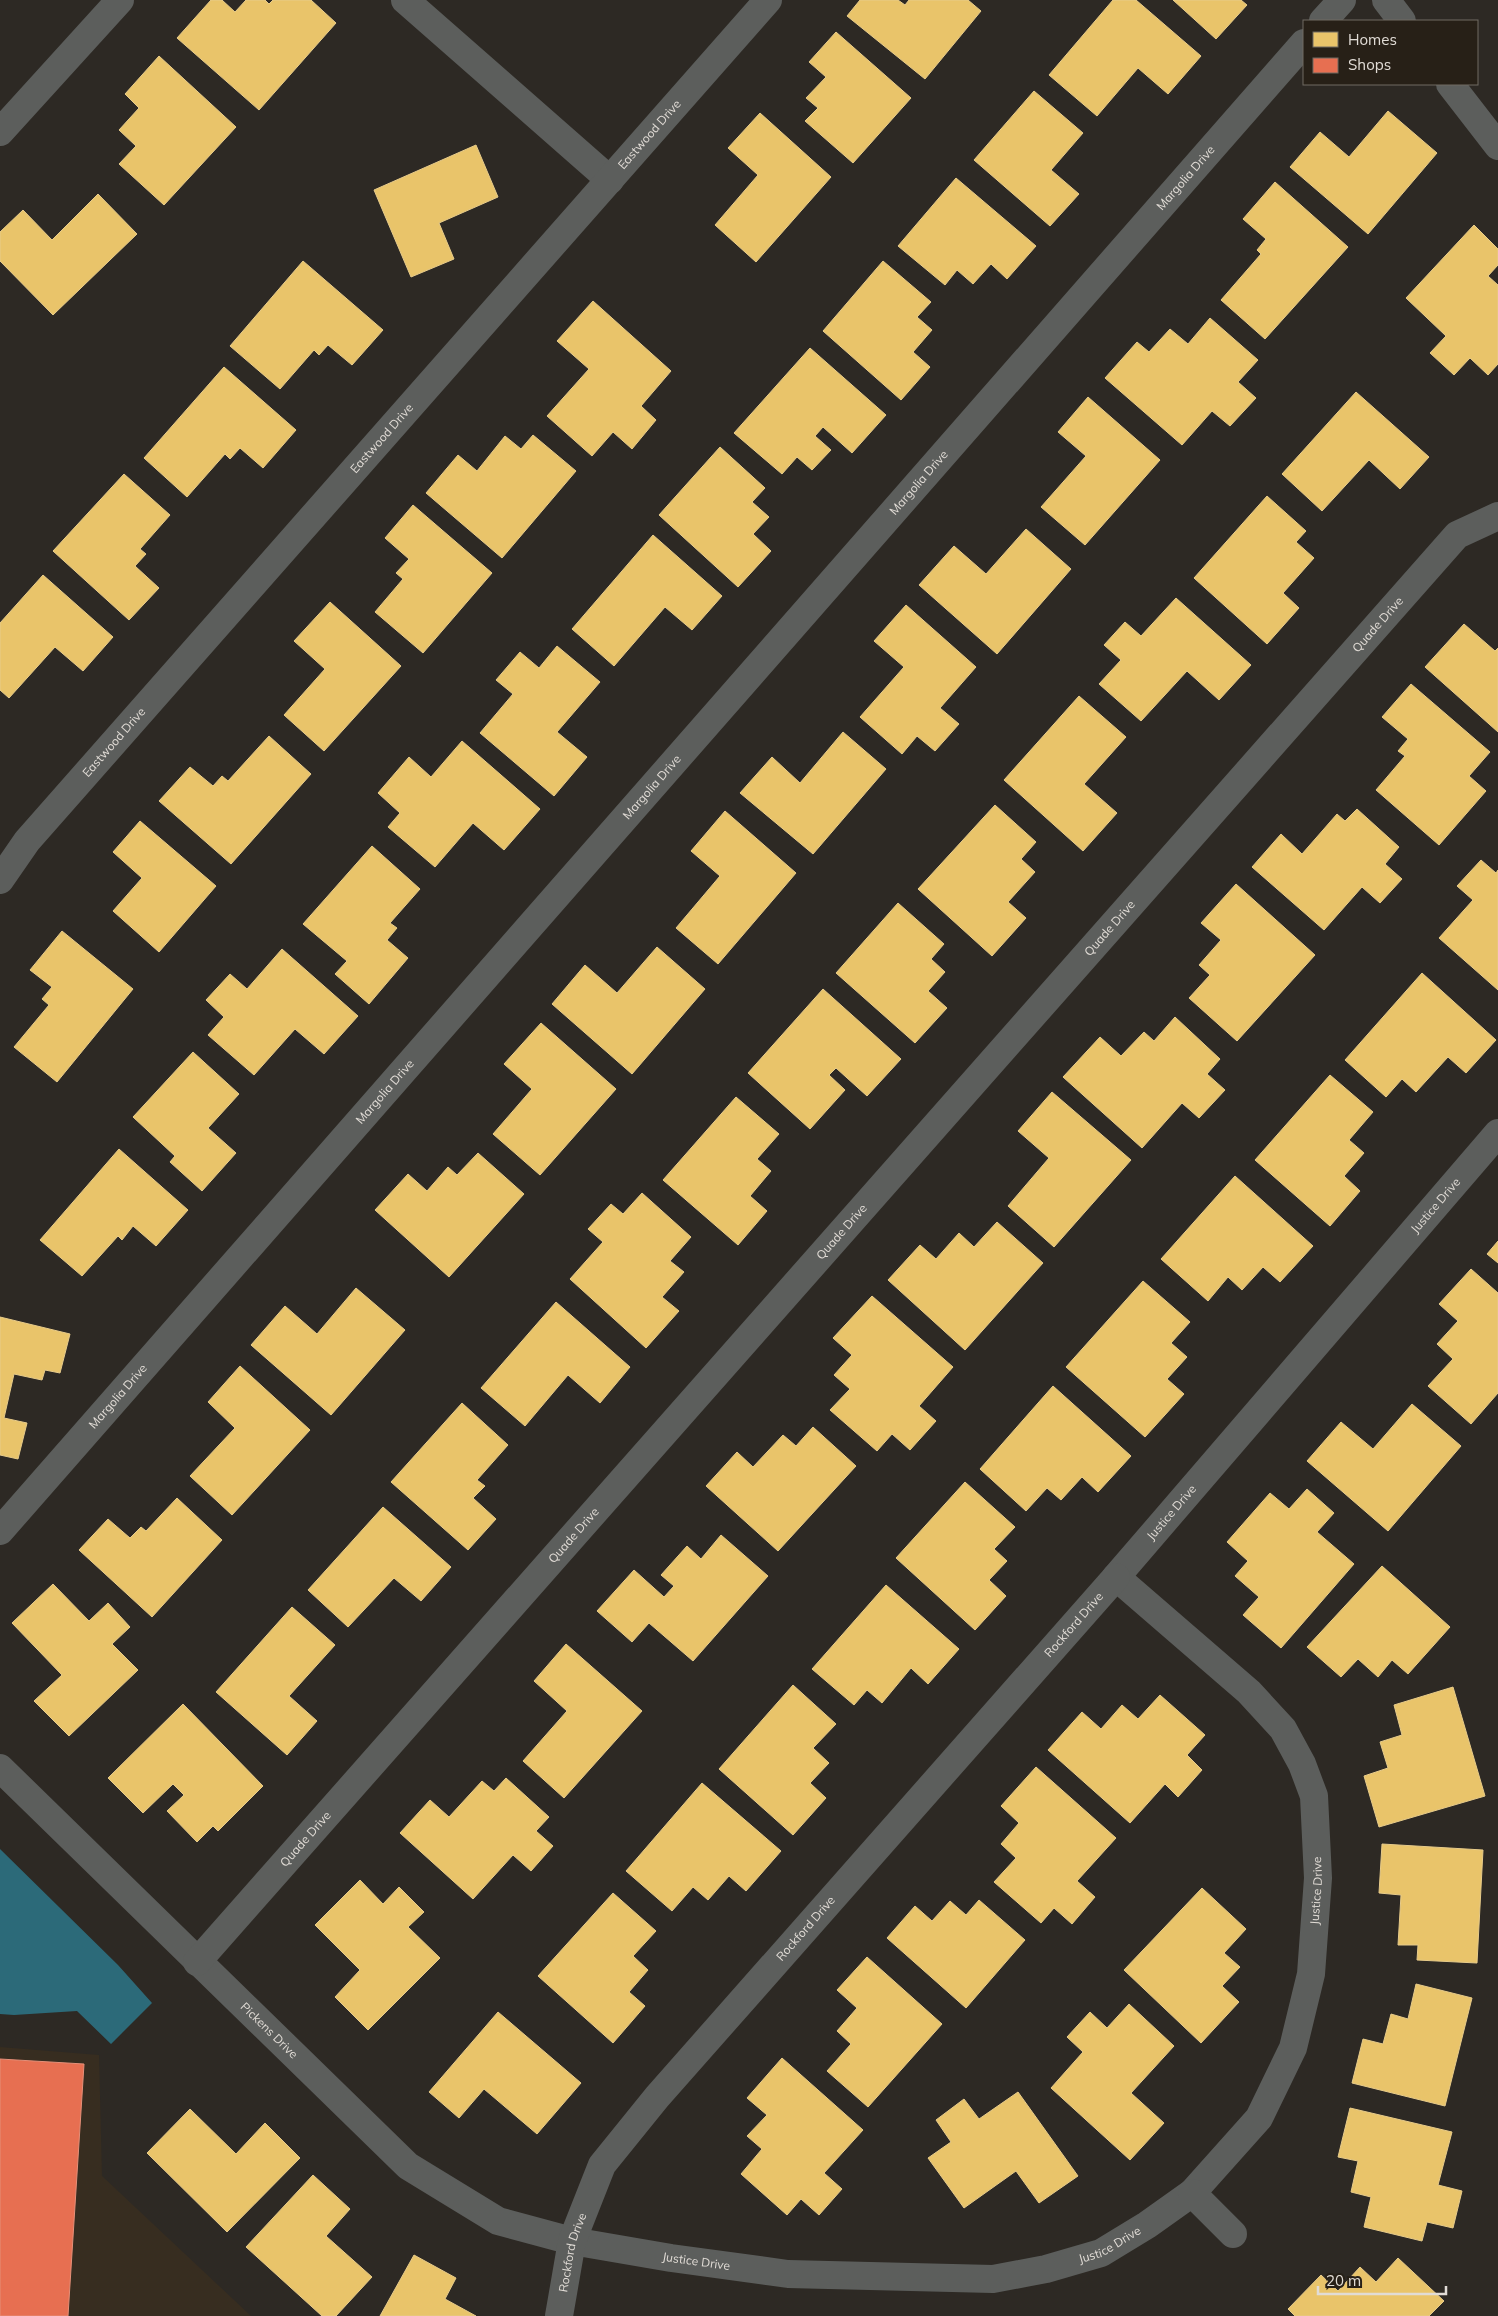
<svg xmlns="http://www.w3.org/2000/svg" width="1498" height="2316" font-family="Mulish,sans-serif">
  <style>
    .built { fill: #372d20 }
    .water { fill: #2c6a79 }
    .homes { fill: #e9c46a; stroke: #e7cb8a }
    .shops { fill: #e76f51; stroke: #e59079 }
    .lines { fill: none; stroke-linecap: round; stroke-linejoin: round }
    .minor { stroke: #5c5e5c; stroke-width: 28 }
    .labels { text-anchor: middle; stroke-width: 5; stroke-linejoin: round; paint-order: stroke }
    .street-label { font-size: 12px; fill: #e1dcd6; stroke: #272017 }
  </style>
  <rect width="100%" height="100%" fill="#2d2924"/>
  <path class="built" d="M0,2047l99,8 3,121 149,140h-251z"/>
  <path class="water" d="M0,1849l118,116 34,38 -41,41 -34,-33 -63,4 -14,-1z"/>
  <path class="homes" d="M211,0h11l13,12 11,-12h19l4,4 4,-4h38l25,23 -77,87 -82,-72z
    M860,0h38l7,5 4,-5h59l13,11 -56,68 -78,-63z
    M1113,0h23l65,56 -33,38 -30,-26 -41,48 -48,-41z
    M1173,0h68l6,5 -31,34z
    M836,32l75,66 -58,65 -48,-42 13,-13 -12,-10 20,-21 -17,-15z
    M159,56l77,71 -72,78 -45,-41 17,-18 -17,-16 20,-22 -14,-14z
    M1034,91l49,42 -32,37 28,24 -29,32 -76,-66z
    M1388,111l49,42 -69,81 -78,-67 30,-35 29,25z
    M760,113l71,64 -75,85 -41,-37 43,-50 -30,-27z
    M476,145l22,52 -59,26 15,36 -43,18 -37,-87z
    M956,178l80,68 -29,33 -16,-15 -18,20 -16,-14 -12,15 -47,-39z
    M1275,182l73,65 -83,92 -44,-39 40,-46 -4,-4 9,-11 -23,-20z
    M98,194l39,40 -84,81 -53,-54v-29l23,-22 29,30z
    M1474,225l24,24v16l-10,11 10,9v79l-10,11 -18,-17 -16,17 -24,-22 16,-17 -40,-38z
    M303,261l80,69 -31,35 -24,-20 -9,10 -5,-5 -34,39 -50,-43z
    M883,261l48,41 -14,15 15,13 -19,22 17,15 -29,33 -78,-69z
    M593,301l78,70 -30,35 15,14 -24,29 -19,-17 -21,24 -45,-40 42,-47 -32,-28z
    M1210,318l48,42 -20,22 18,16 -26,28 -18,-15 -30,34 -77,-67 32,-36 12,10 21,-23 18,15z
    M810,348l76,67 -34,38 -29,-26 -8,9 16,14 -19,20 -15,-13 -15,17 -48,-41z
    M224,367l72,63 -33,38 -23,-20 -10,11 -5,-5 -38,43 -43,-39z
    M1356,392l73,65 -29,32 -31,-29 -47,51 -40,-37z
    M1088,397l72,63 -75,85 -44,-38 45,-51 -28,-24z
    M533,435l43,36 -74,87 -76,-65 32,-38 19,16 28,-35 16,13z
    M720,447l45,41 -13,14 17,15 -16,17 18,17 -33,36 -79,-72z
    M124,474l46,41 -30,34 6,5 -11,12 24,22 -30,32 -76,-69z
    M1267,496l39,35 -10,11 18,16 -31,35 16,15 -32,36 -73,-66z
    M413,505l79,68 -69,80 -48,-41 28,-33 -7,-6 13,-14 -24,-21z
    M1026,529l45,40 -74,85 -78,-69 35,-39 32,28z
    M653,535l69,61 -30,34 -27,-23 -51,59 -42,-37z
    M43,575l70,62 -30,34 -28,-24 -46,51 -9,-8v-67z
    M1176,598l75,67 -32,35 -32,-29 -46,50 -42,-37 22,-24 -17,-15 21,-23 16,14z
    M330,602l71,64 -77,85 -40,-36 41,-46 -31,-28z
    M906,605l70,62 -36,41 19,16 -24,27 -18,-15 -15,18 -42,-37 44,-50 -30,-26z
    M1464,624l31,27 3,-3v84l-73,-65z
    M557,646l43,36 -43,50 30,25 -33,39 -74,-63 33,-39 -17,-14 24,-28 19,16z
    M1411,684l79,68 -21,24 17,15 -47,54 -63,-55 29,-34 -7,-5 10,-12 -26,-22z
    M1079,696l47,41 -42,47 33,29 -34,38 -79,-71z
    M843,732l43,37 -73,85 -73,-61 32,-36 28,26z
    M269,736l42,38 -80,90 -72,-63 31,-34 23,19 9,-10 6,5z
    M462,741l78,68 -36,41 -31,-27 -38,44 -47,-40 12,-14 -22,-20 31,-36 22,20z
    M995,805l41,37 -15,17 14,13 -27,30 18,16 -34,38 -74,-67z
    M1357,809l42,38 -14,17 17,15 -22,24 -18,-16 -38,43 -72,-63 29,-33 21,20 35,-40 8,7z
    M725,811l71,62 -78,91 -42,-36 44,-52 -29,-25z
    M140,821l76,65 -57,66 -46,-41 29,-33 -29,-26z
    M372,846l48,43 -30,34 7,5 -10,12 21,18 -39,46 -34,-30 12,-13 -44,-37z
    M1481,860l15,13 2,-3v120l-59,-52 34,-38 -16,-14z
    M1236,884l79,71 -78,86 -48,-43 21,-23 -11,-10 22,-25 -20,-17z
    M898,903l46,41 -13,15 14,13 -17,19 19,17 -32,35 -79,-70z
    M62,931l71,58 -76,93 -43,-35 35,-42 -7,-6 10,-12 -22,-17z
    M657,947l48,42 -73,85 -80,-70 33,-39 32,28z
    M282,949l76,67 -34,38 -29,-25 -41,46 -46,-40 16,-18 -18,-17 24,-26 17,15z
    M1422,973l74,67 -30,33 -18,-16 -32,35 -14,-13 -16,18 -41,-37z
    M823,989l78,70 -34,37 -31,-28 -7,7 16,15 -35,39 -62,-56z
    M1175,1017l45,42 -13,15 18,16 -26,28 -17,-15 -40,45 -79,-71 37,-40 21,19 23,-24 10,9z
    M541,1023l75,66 -76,86 -47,-41 39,-45 -28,-25z
    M193,1052l46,42 -31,34 28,25 -34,38 -32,-29 5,-6 -42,-39z
    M1330,1075l43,37 -24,28 15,13 -20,23 16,15 -30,35 -75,-66z
    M1052,1092l79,68 -77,87 -46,-41 41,-48 -31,-27z
    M736,1097l43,37 -22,25 14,12 -21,25 17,15 -29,34 -75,-65z
    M119,1149l69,61 -32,36 -23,-20 -11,14 -4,-4 -36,40 -42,-36z
    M478,1153l46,41 -75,83 -74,-67 33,-36 19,17 21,-24 9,8z
    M1235,1176l78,70 -33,36 -17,-15 -21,23 -14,-13 -20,24 -47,-42z
    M642,1193l49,44 -21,24 14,11 -22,25 17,14 -33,37 -76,-69 33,-37 -15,-13 23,-25 12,10z
    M997,1222l46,41 -78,87 -77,-70 32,-35 16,14 23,-26 15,14z
    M1498,1241v22l-11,-9z
    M1471,1269l27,24v100l-27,31 -43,-38 25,-27 -16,-15 21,-23 -19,-17z
    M1143,1281l47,41 -19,21 16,14 -20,22 17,15 -39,43 -79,-70z
    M356,1288l49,42 -74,85 -80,-70 34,-39 32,28z
    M872,1296l81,71 -34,39 17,15 -26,29 -18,-16 -15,17 -47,-41 20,-21 -16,-14 18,-20 -19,-17z
    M556,1302l74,65 -30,36 -32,-28 -43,51 -44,-38z
    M0,1317l70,17 -10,39 -15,-3 -3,10 -28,-6 -10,44 23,5 -9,36 -18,-4z
    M240,1366l70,64 -78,85 -42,-39 45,-48 -27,-26z
    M1053,1386l78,70 -33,36 -16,-15 -21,23 -14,-12 -21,23 -46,-42z
    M462,1403l46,42 -31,35 8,6 -12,12 23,21 -28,31 -77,-68z
    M1412,1404l49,42 -73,85 -81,-70 34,-39 32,27z
    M813,1427l43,39 -78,85 -72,-65 31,-34 16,15 30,-32 13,11z
    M965,1482l50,45 -21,22 13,12 -18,19 17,16 -31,34 -79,-72z
    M1307,1489l27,24 -17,19 37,32 -73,84 -38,-33 16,-18 -24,-21 13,-15 -21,-19 43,-49 19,16z
    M177,1498l45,42 -70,77 -73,-67 29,-31 22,19 11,-11 5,4z
    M383,1507l68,60 -30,34 -27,-23 -46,49 -40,-37z
    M721,1535l47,41 -75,85 -44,-38 -17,19 -35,-31 37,-41 30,27 10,-11 -13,-11 26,-29 14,13z
    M1382,1566l68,61 -42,47 -16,-14 -14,17 -20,-18 -17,18 -34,-30z
    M53,1584l36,37 19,-18 22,24 -18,17 26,26 -69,66 -35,-35 28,-26 -50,-52z
    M886,1585l73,64 -31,35 -17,-16 -29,35 -15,-13 -13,15 -42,-36z
    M292,1607l43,38 -46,51 28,25 -30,34 -71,-63z
    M566,1644l76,67 -78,87 -41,-37 44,-50 -33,-30z
    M793,1685l43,39 -23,24 16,15 -19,20 16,15 -33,37 -74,-66z
    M1453,1687l32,109 -106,31 -15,-51 24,-8 -8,-26 22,-7 -8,-30z
    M1160,1695l45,40 -18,20 15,15 -24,27 -13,-13 -35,39 -82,-73 34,-38 19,17 21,-24 16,14z
    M183,1704l80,82 -45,45 -5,-5 -16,16 -30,-31 17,-16 -11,-11 -30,29 -35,-35z
    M1036,1767l80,71 -39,43 18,16 -23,27 -18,-16 -13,15 -47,-41 22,-24 -15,-14 18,-21 -18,-17z
    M506,1778l43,39 -13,14 17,15 -22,25 -18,-16 -40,44 -73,-66 30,-33 19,17 33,-36 12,10z
    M702,1783l79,68 -35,40 -17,-15 -21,24 -15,-13 -21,24 -46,-40z
    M1382,1844l101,6 -6,113 -60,-3 1,-15h-20l3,-50 -22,-2z
    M360,1880l23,24 16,-17 25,25 -16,15 32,31 -72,72 -33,-33 25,-27 -45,-45z
    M1202,1888l44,41 -22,24 16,14 -18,19 17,16 -38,41 -77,-73z
    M613,1893l43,38 -23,25 15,14 -19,22 16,14 -32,37 -75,-67z
    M979,1900l46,40 -59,68 -79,-70 28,-32 17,15 18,-20 16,14z
    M867,1957l75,67 -74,83 -41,-36 24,-27 -14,-13 20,-23 -20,-18z
    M1416,1984l56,14 -27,108 -93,-23 11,-44 20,5 8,-30 17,5z
    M1129,2004l45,42 -43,47 33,30 -34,37 -79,-72 32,-36 -16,-15 23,-25 17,16z
    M498,2012l83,71 -44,51 -53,-45 -25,29 -30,-26z
    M782,2058l81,72 -39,43 18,16 -23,26 -18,-16 -14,16 -46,-41 21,-25 -15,-13 20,-21 -20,-17z
    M1018,2092l60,84 -39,27 -23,-32 -52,37 -36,-50 23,-16 -15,-22 28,-21 15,20z
    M1350,2108l102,24 -14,53 24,6 -9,37 -26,-6 -5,19 -58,-14 7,-30 -20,-5 7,-31 -20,-4z
    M190,2109l46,45 29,-31 35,35 -73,74 -80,-79z
    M313,2175l37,34 -24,27 46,41 -36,39h-14l-76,-69z
    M414,2255l42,23 -11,21 31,17h-96z
    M1398,2258l46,43 -15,15h-134l-7,-7 33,-34 17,16 22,-24 16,15z"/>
  <path class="shops" d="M0,2059l84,5 -16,252h-68z"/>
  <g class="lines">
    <g class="minor">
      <path d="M405,0l205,180"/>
      <path d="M1386,0l16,21"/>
      <path d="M1323,21l19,-21"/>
      <path d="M1450,84l48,62"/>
      <path d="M0,132l120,-132"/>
      <path id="s1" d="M0,880l27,-39 741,-841"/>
      <path id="s2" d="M0,1531l1304,-1488"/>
      <path id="s3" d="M0,1768l408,398 90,55 74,20 99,17 117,16 205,5 53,-10 55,-16 46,-28 45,-32 67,-75 34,-70 18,-74 7,-96 -4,-82 -12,-32 -19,-35 -34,-37 -133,-115 382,-444"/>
      <path id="s4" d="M197,1962l1260,-1427 41,-19"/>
      <path d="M1192,2193l41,41"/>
      <path id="s5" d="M559,2316l13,-75 30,-76 55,-68 459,-520"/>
    </g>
  </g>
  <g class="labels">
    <g class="street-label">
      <text dy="4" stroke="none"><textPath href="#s1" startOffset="989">Eastwood Drive</textPath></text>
      <text dy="4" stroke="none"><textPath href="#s2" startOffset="1799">Margolia Drive</textPath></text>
      <text dy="4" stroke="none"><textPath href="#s1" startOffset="584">Eastwood Drive</textPath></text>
      <text dy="4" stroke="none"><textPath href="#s2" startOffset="1394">Margolia Drive</textPath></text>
      <text dy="4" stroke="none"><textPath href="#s4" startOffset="1784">Quade Drive</textPath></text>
      <text dy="4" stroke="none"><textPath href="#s1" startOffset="179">Eastwood Drive</textPath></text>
      <text dy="4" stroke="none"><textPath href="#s2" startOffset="989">Margolia Drive</textPath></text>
      <text dy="4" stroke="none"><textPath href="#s4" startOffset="1379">Quade Drive</textPath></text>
      <text dy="4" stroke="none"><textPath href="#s2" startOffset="584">Margolia Drive</textPath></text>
      <text dy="4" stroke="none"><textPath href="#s3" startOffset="2619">Justice Drive</textPath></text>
      <text dy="4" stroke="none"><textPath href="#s4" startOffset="974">Quade Drive</textPath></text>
      <text dy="4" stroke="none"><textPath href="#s2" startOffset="179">Margolia Drive</textPath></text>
      <text dy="4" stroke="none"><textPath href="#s3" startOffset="2214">Justice Drive</textPath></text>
      <text dy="4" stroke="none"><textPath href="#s4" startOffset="569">Quade Drive</textPath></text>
      <text dy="4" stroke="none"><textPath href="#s5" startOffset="875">Rockford Drive</textPath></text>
      <text dy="4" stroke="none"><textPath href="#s4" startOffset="164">Quade Drive</textPath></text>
      <text dy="4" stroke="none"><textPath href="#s3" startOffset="1734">Justice Drive</textPath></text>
      <text dy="4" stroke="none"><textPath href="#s5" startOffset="470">Rockford Drive</textPath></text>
      <text dy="4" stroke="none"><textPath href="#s3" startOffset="376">Pickens Drive</textPath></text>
      <text dy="4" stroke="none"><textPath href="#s3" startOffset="1298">Justice Drive</textPath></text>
      <text dy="4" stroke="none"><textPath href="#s5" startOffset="65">Rockford Drive</textPath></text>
      <text dy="4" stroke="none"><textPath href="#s3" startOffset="878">Justice Drive</textPath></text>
    </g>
  </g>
  <rect x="1303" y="20" width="175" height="65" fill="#272017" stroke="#716b63"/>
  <rect x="1313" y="32" width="25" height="15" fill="#e9c46a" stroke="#716b63"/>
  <text x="1348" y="45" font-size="15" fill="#e1dcd6">Homes</text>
  <rect x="1313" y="58" width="25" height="15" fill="#e76f51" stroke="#716b63"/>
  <text x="1348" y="70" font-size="15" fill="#e1dcd6">Shops</text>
  <path d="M1318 2286v8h128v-8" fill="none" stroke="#e1dcd6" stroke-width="2.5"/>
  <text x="1326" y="2286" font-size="15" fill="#e1dcd6" stroke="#272017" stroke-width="4" paint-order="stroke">20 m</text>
</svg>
